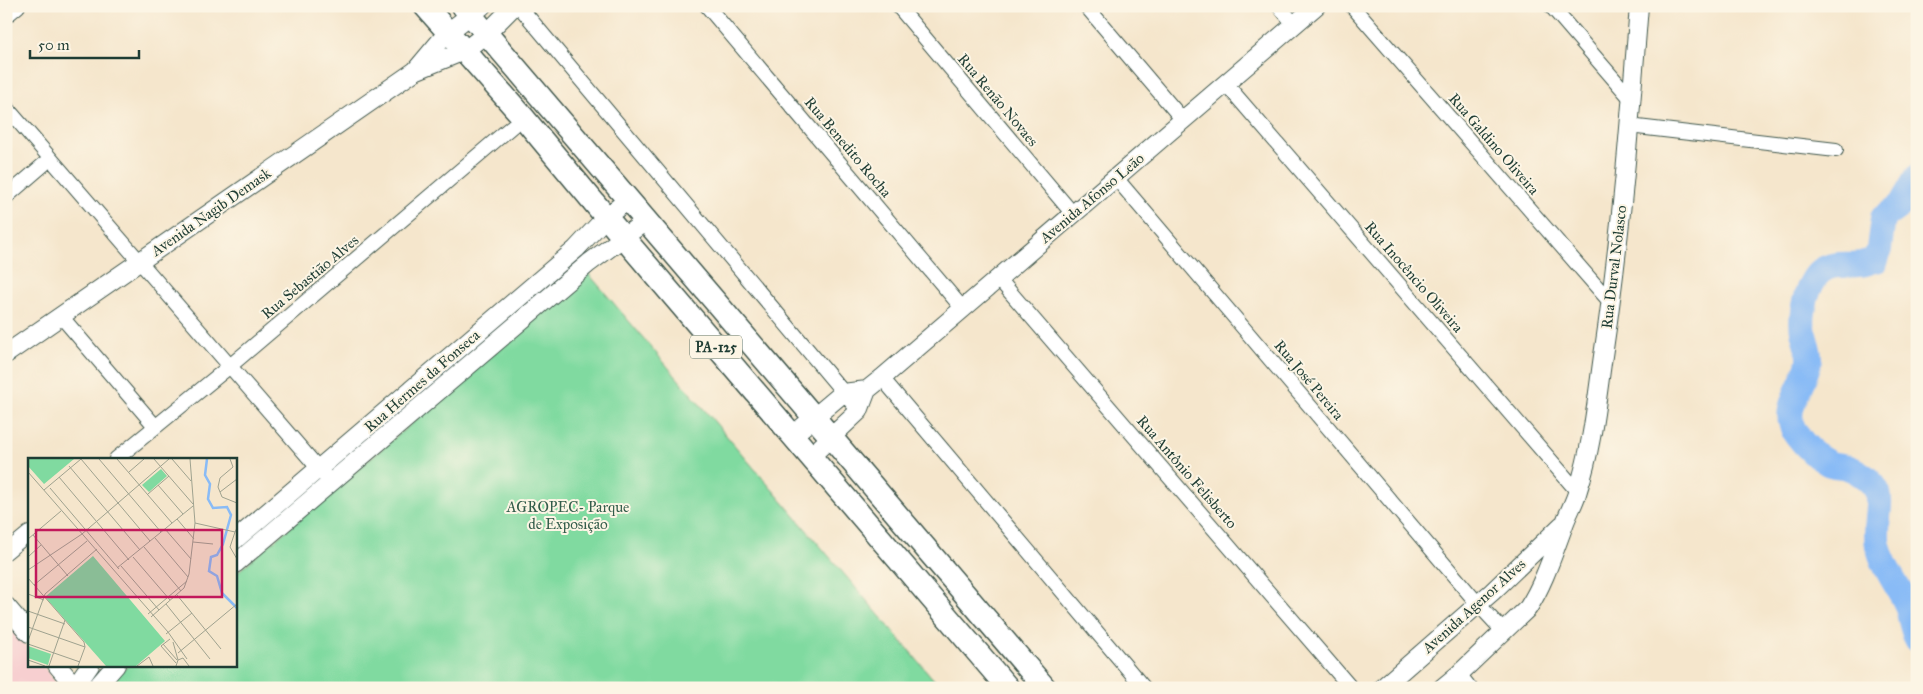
<svg xmlns="http://www.w3.org/2000/svg" width="1923" height="694" font-family="'IM FELL Great Primer',serif">
  <style>
    .built { fill: #f7cfd0 }
    .green { fill: #80daa0; stroke: #508c6a }
    .lines { fill: none; stroke-linecap: round; stroke-linejoin: round }
    .river { stroke: #89bbf6; stroke-width: 26 }
    .minor-casing { stroke: #3f564b; stroke-width: 16 }
    .tertiary-casing { stroke: #3f564b; stroke-width: 20 }
    .primary-casing { stroke: #3f564b; stroke-width: 25 }
    .minor { stroke: #fff; stroke-width: 14 }
    .tertiary { stroke: #fff; stroke-width: 18 }
    .primary { stroke: #fff; stroke-width: 22 }
    .labels { text-anchor: middle; stroke-width: 4; stroke-linejoin: round; paint-order: stroke }
    .shield { fill: #fcf5e5; stroke: #617469; stroke-width: 1 }
    .shield-label { font-size: 14px; font-weight: bold; fill: #1f3d34 }
    .street-label { font-size: 15px; fill: #1f3d34; stroke: #fcf5e5 }
    .park-label { font-size: 15px; fill: #325c4a; stroke: #fcf5e5 }
    .inset-river { fill: none; stroke: #89bbf6; stroke-width: 2.5 }
    .inset-road { fill: none; stroke: #9fa28f; stroke-width: 1 }
    .view { fill: #c2185b; fill-opacity: 0.15; stroke: #c2185b; stroke-width: 2.5 }
    .inset-edge { fill: none; stroke: #1f3d34; stroke-width: 2.5 }
  </style>
  <rect width="100%" height="100%" fill="#fcf5e5"/>
  <filter id="ink" filterUnits="userSpaceOnUse"><feTurbulence type="fractalNoise" baseFrequency=".02" numOctaves="2"/><feDisplacementMap in="SourceGraphic" scale="10" xChannelSelector="R" yChannelSelector="G"/><feConvolveMatrix kernelMatrix="1 2 1 2 8 2 1 2 1" color-interpolation-filters="sRGB"/></filter>
  <filter id="wash" filterUnits="userSpaceOnUse"><feTurbulence type="fractalNoise" baseFrequency=".0096" numOctaves="4" result="noise"/><feDisplacementMap in="SourceGraphic" scale="20" xChannelSelector="R" yChannelSelector="G"/><feGaussianBlur stdDeviation="1.12" result="paint"/><feColorMatrix in="noise" values="0 0 0 0 0 0 0 0 0 0 0 0 0 0 0 0 0 1.4 0 .05"/><feComposite in="paint" operator="in"/></filter>
  <g filter="url(#wash)">
    <rect width="100%" height="100%" fill="#f5e6cc"/>
    <path class="built" d="M6,623l23,27v15h13l18,23h-54z"/>
    <path class="green" d="M588,273l353,415h-838l26,-23h106v-91z"/>
    <g class="lines">
      <path class="river" d="M1917,177l-16,28 -18,13 -4,31 -3,11c-5,1 -10,3 -15,4 -14,2 -28,-2 -40,7 -14,11 -21,44 -18,60 2,10 7,19 6,30 -4,25 -31,49 -12,74 8,11 20,22 31,28 6,3 13,2 19,4 12,4 26,14 31,26 4,11 -4,37 0,52 6,24 18,37 28,58 5,12 5,25 11,36"/>
    </g>
  </g>
  <g filter="url(#ink)">
    <g class="lines">
      <defs>
        <path id="minor" d="M519,6l340,405
          M707,6l256,303
          M898,6l175,208
          M1086,6l97,114
          M1279,6l15,18
          M1352,6l259,297
          M1551,6l81,94
          M6,16l12,-10
          M1226,84l352,408
          M6,107l325,376
          M1629,126l207,24
          M1116,178l362,426 26,28
          M6,197l44,-38
          M998,278l353,410
          M60,315l95,111
          M882,378l262,310
          M116,459l114,-93 293,-249
          M6,552l23,-19
          M1459,674l11,14"/>
        <path id="tertiary" d="M416,70l31,-37 35,-27
          M6,354l409,-283 49,-20 23,-18 27,-27
          M792,436l51,-43 24,-3 15,-12 434,-372
          M810,457l49,-46 8,-21
          M235,540l341,-291 30,-32 23,-18
          M235,564l354,-301 58,-43
          M6,606l23,27
          M57,665l19,23
          M74,688l16,-23
          M96,688l20,-23
          M1382,688l110,-96 70,-67
          M1442,688l17,-14 69,-66c16,-25 25,-54 36,-83 4,-12 11,-23 14,-35 15,-45 19,-94 26,-141 17,-114 26,-228 35,-343"/>
        <path id="primary" d="M425,6l98,111 83,100 402,471
          M463,6l582,682"/>
      </defs>
      <use href="#minor" class="minor-casing"/>
      <use href="#tertiary" class="tertiary-casing"/>
      <use href="#primary" class="primary-casing"/>
      <use href="#minor" class="minor"/>
      <use href="#tertiary" class="tertiary"/>
      <use href="#primary" class="primary"/>
    </g>
  </g>
  <g class="labels">
    <rect class="shield" x="690" y="335.5" width="52" height="23" rx="4"/>
    <g class="shield-label">
      <text x="716" y="352">PA-125</text>
    </g>
    <g class="street-label">
      <text transform="translate(998 100) rotate(50)" y="5">Rua Renão Novaes</text>
      <text transform="translate(1494 144) rotate(49)" y="5">Rua Galdino Oliveira</text>
      <text transform="translate(848 147) rotate(50)" y="5">Rua Benedito Rocha</text>
      <text transform="translate(1092 198) rotate(-40)" y="5">Avenida Afonso Leão</text>
      <text transform="translate(211 212) rotate(-35)" y="5">Avenida Nagib Demask</text>
      <text transform="translate(1614 267) rotate(-83)" y="5">Rua Durval Nolasco</text>
      <text transform="translate(310 277) rotate(-40)" y="5">Rua Sebastião Alves</text>
      <text transform="translate(1414 277) rotate(49)" y="5">Rua Inocêncio Oliveira</text>
      <text transform="translate(1309 380) rotate(50)" y="5">Rua José Pereira</text>
      <text transform="translate(422 381) rotate(-41)" y="5">Rua Hermes da Fonseca</text>
      <text transform="translate(1187 472) rotate(49)" y="5">Rua Antônio Felisberto</text>
      <text transform="translate(1474 606) rotate(-42)" y="5">Avenida Agenor Alves</text>
    </g>
    <g class="park-label">
      <text x="568" y="512">AGROPEC- Parque<tspan x="568" dy="17">de Exposição</tspan></text>
    </g>
  </g>
  <g transform="translate(28 458)">
    <rect width="209" height="209" fill="#f5e6cc"/>
    <path d="M0,1h46l-30,25 -16,-18zM133,11l6,7 -18,16 -7,-7zM65,98l72,85 -29,25h-30l-61,-69zM0,188l23,8 -3,11 -20,-7z" fill="#80daa0"/>
    <path class="inset-river" d="M179,1l-2,16 5,9 -2,15 5,9 14,-1 4,8 -8,29 -6,11 -6,2 -2,14 8,5 5,17 15,15"/>
    <path class="inset-road" d="M53,1l69,82M71,1l62,73M89,1l55,64M126,1l39,45M144,1l19,22M202,1l3,8 -13,11 -2,9 4,10 15,6M41,8l71,84M0,14l140,160 19,27M101,14l15,-13M31,19l70,83M130,27l25,29M22,30l69,81M16,32l37,-31M192,34l17,-13M120,36l21,-18M149,61l17,20M167,65l40,9 2,-4M137,71l26,30M207,74l-5,15 7,12M5,77l35,41M127,80l33,39M0,81l33,-28M165,84l20,2M116,89l37,44M0,99l13,-12M105,99l37,43M93,108l38,44M89,110l76,-62M0,112l54,-36 87,-75M0,120l56,64 1,5M6,127l53,-44M0,136l16,6M149,137l44,54M138,146l44,55M0,153l37,13M120,156l39,-33M123,159l33,-29 5,-14 6,-51 -5,-64M0,169l57,20M138,176l26,-21M142,181l-9,7 15,17M0,183l17,-47 52,-45M145,184l5,18M0,186l52,18M135,186l14,16M150,195l59,-49M0,202l17,6M21,208l16,-46M50,208l7,-19M109,208l12,-9 4,9M148,208l2,-6 5,-2 6,8"/>
    <path class="view" d="M8,72h186v67h-186z"/>
    <rect width="209" height="209" class="inset-edge"/>
  </g>
  <rect width="1923" height="694" fill="none" stroke="#fcf5e5" stroke-width="25"/>
  <path d="M30 50v8h109v-8" fill="none" stroke="#1f3d34" stroke-width="2.5"/>
  <text x="38" y="50" font-size="15" fill="#1f3d34" stroke="#fcf5e5" stroke-width="4" paint-order="stroke">50 m</text>
</svg>
